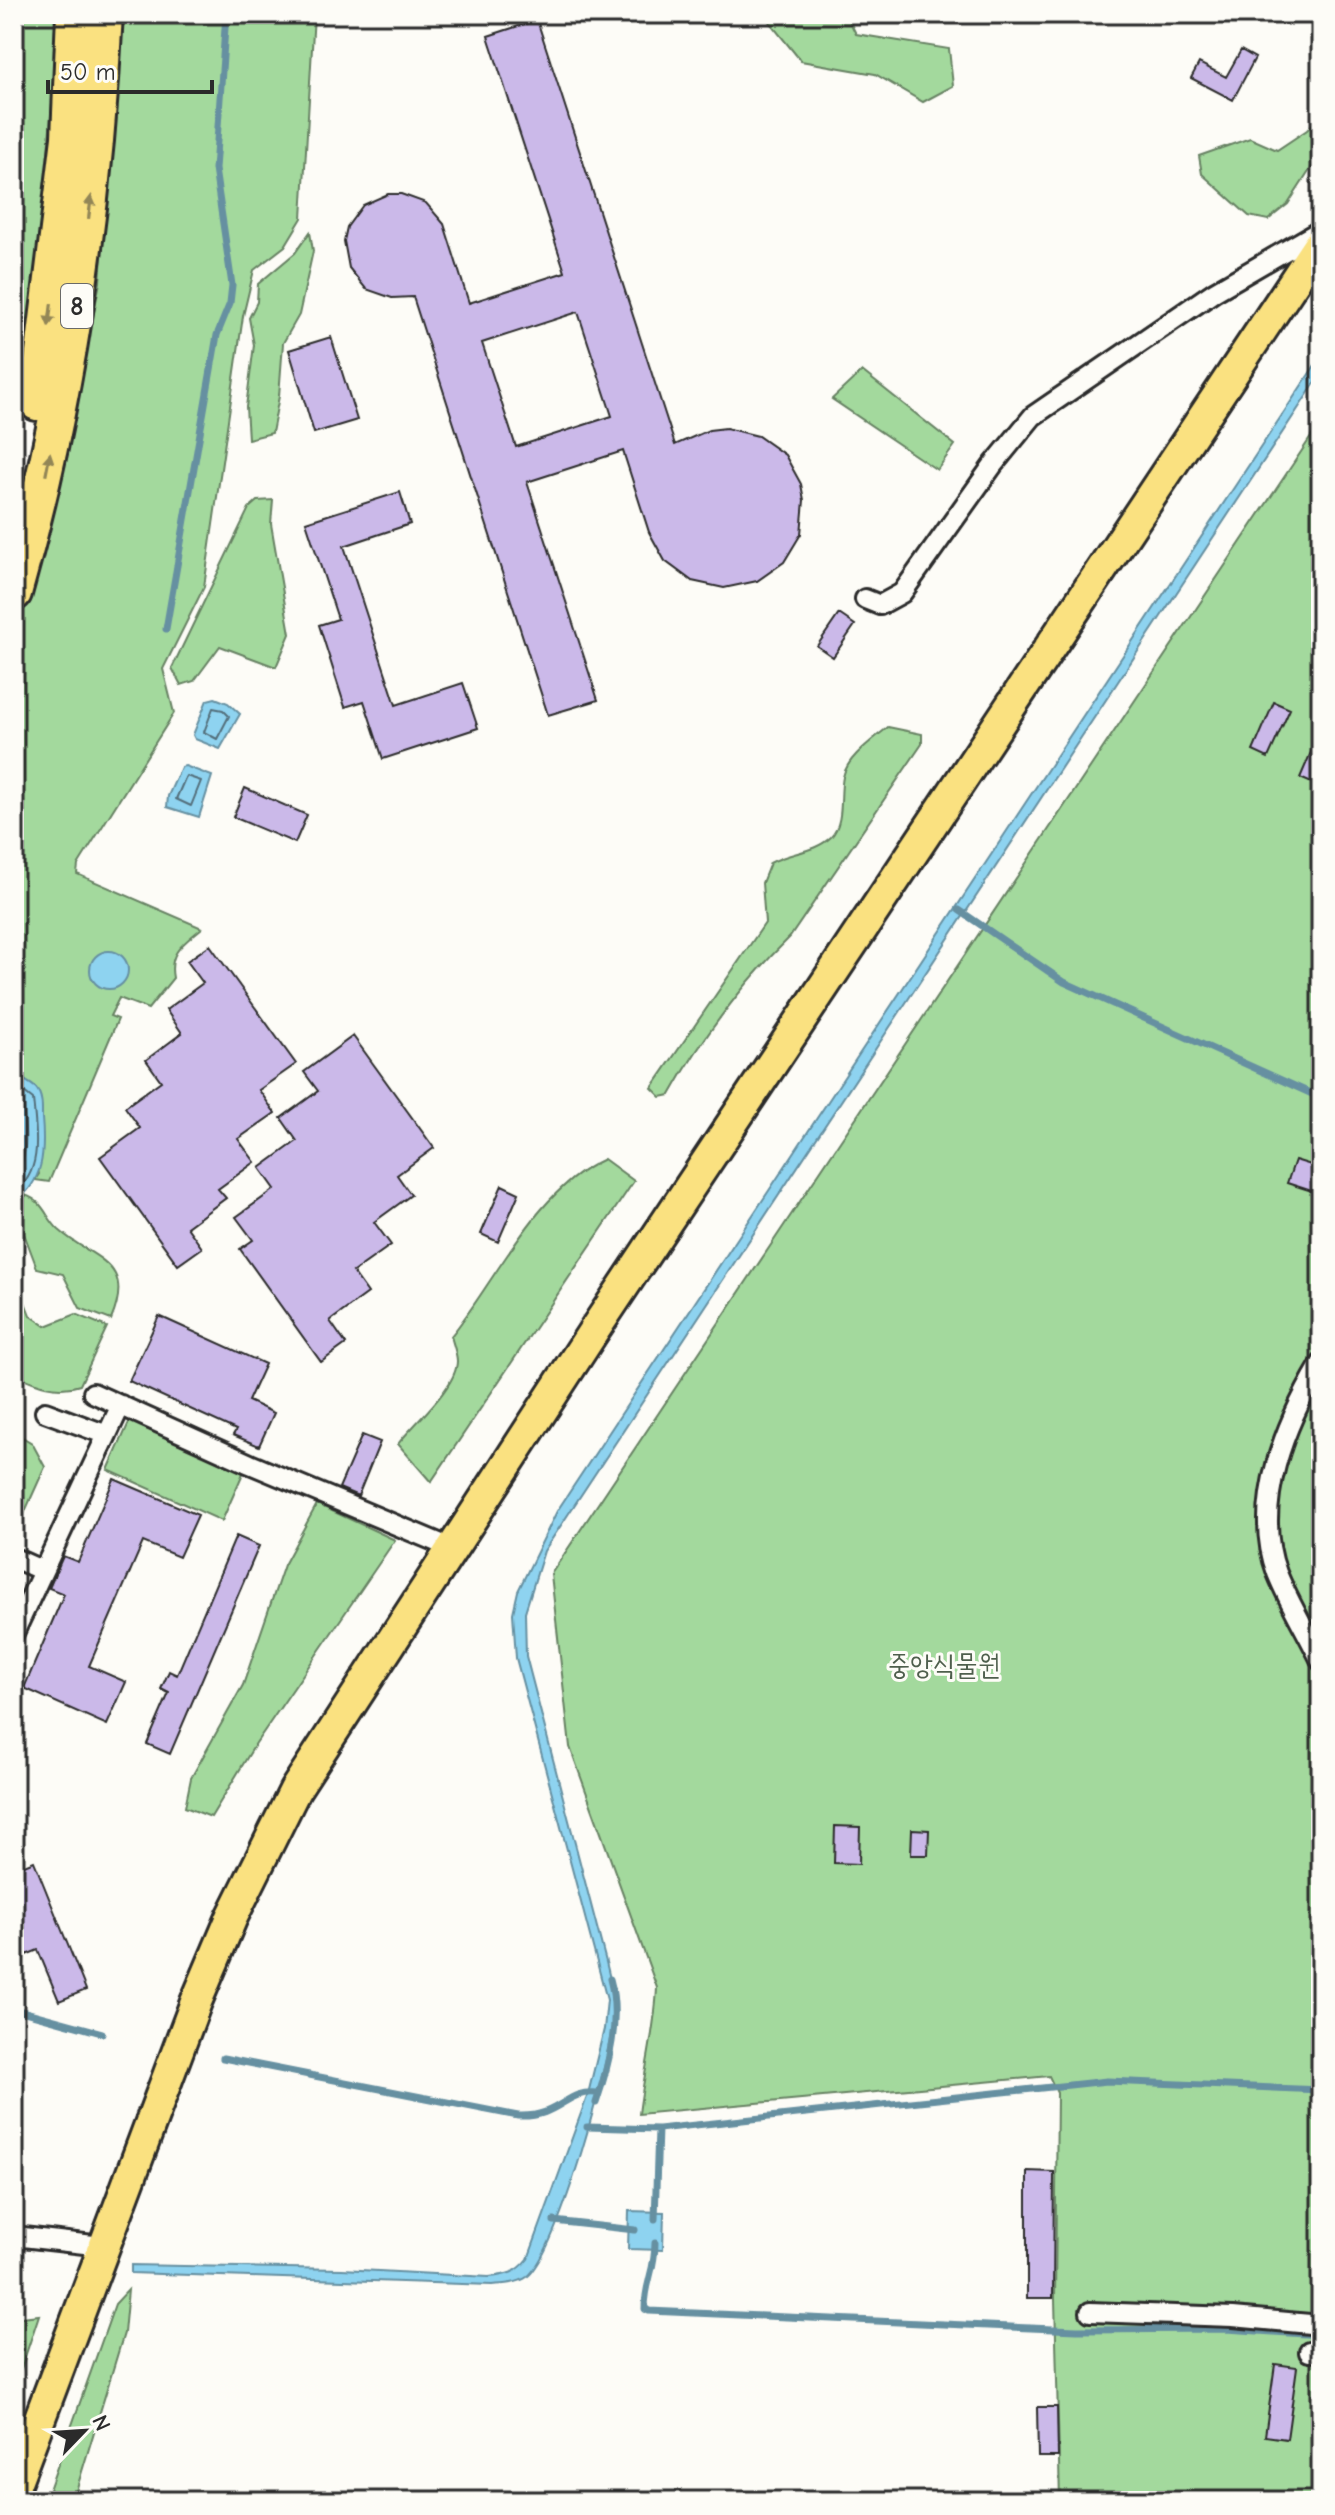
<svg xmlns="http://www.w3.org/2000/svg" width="1335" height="2515" font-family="'Comic Neue','Poor Story',sans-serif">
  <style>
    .green { fill: #a3d99d; stroke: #678264; stroke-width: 2 }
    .water { fill: #8ed3f0; stroke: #6690a1; stroke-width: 2 }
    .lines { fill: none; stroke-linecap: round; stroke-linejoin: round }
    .shore { stroke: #536e7a; stroke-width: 2 }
    .stream { stroke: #6690a1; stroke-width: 7 }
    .building { fill: #cbb9e9; stroke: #2b2b2b; stroke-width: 2; fill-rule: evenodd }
    .minor-casing { stroke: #2b2b2b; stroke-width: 24 }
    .primary-casing { stroke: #2b2b2b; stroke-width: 36 }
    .motorway-casing { stroke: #2b2b2b; stroke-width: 40 }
    .minor { stroke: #fdfcf7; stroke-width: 18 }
    .primary { stroke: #fae180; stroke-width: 30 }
    .motorway { stroke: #fae180; stroke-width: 34 }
    .oneway { fill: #928656 }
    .labels { text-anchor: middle; stroke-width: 6; stroke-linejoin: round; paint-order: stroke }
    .shield { fill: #fdfcf7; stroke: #6a6a68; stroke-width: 2 }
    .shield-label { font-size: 26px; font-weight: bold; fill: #2b2b2b }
    .park-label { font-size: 28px; fill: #4f5f4d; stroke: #fdfcf7 }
  </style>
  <rect width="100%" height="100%" fill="#fdfcf7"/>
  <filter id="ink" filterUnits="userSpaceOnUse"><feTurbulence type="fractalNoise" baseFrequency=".0125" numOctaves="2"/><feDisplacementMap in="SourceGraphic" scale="16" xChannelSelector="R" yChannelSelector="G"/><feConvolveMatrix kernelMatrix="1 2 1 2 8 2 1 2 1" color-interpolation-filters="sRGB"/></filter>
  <g filter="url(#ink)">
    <path class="green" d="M14,14h45l-18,228 -27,167z
      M119,14h195l-12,204 -17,28 -31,24 -11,46 -39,271 -41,82 11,44 -96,152 -1,9 125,54c-19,16 -34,24 -29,50l-25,31 -29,-11 -9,18 8,3 -69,163 -14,-2 4,-6 -22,-98 -3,-1v-435l39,-126 47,-232z
      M763,14h83l10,20 93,15 4,37 -30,16 -48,-28 -74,-13z
      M1321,115v38l-33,51 -20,16 -19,-4 -47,-42 -3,-18 51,-18 27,12 30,-20z
      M310,232l3,19 -14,64 -16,28 -4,53 -7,37 -24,6 -2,-32 8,-62 -5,-27 8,-16 1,-18 37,-31z
      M862,371l93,74 -18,25 -105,-71z
      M1321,422v2079h-261l-5,-202 2,-206 -8,-17 -410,38c5,-42 16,-83 18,-126l-87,-241 -19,-173z
      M273,500l-2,24 19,110 -14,33 -56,-21 -26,35 -13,4 -9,-17 77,-160 8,-7z
      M888,727l34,7v10l-132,193c-46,45 -89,102 -120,158l-9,2 -9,-9 113,-165 -3,-40 8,-20c20,-11 44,-10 61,-26 14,-15 8,-42 12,-60 4,-20 30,-37 45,-50z
      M604,1159l30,22 -203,301 -33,-38c16,-21 59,-57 59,-83 0,-7 -4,-17 -6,-25 46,-57 85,-146 153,-177z
      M25,1195c20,7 20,22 34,35 35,31 77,31 52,90l-31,-12 -17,-34 -26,-6 -23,-61z
      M14,1292h7l9,23 16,11 30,-12 31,13 -27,58c-24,8 -44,-1 -66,-11z
      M130,1420l114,51 -22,50 -114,-51z
      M14,1432l18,11 13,24 -31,69z
      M317,1504l78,36 -139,203 -45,74 -26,-10 6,-29 52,-93 41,-120z
      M128,2290l-4,43 -51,168h-28l70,-197z
      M39,2315l-25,75v-72z"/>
    <path class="water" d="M1321,356v18l-777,1177 -19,61 1,44 80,306c4,16 8,32 8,48 -2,44 -55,243 -87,267 -10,7 -24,7 -35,8l-361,-12v-8l211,4 147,8c18,-2 28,-4 39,-18l60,-165 16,-65 3,-29 -91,-342 -3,-45 5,-22 39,-80z
      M215,698l13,5 12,11 -20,35 -25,-10 -2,-4 14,-35z
      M185,766l27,10 -13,41 -32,-10 1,-11 13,-29z
      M90 970a19 19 0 1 1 38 0a19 19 0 1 1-38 0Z
      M14,1075c7,3 16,8 22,13 7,8 6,21 6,30 3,34 2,64 -28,85z
      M629,2211l35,1 -1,38 -35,-1z"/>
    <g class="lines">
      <path class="shore" d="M213,708l10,2 6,6 -12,23 -13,-7z
        M186,776l15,5 -10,25 -15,-7z
        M14,1084l19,15c3,32 11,72 -19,94
        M14,1095l9,8c2,28 7,52 -9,76"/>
      <path class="stream" d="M166,629l51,-294 13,-32 2,-18 -17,-116 11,-155
        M959,910l105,72 257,116
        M14,2009l88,24
        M223,2058l295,58c42,2 48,-27 79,-23
        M596,2103c13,-38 25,-84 14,-124
        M587,2127l71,2 449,-48 214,9
        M655,2219l3,-90
        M554,2221l81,9
        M655,2243c0,29 -10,38 -10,66l4,2 428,19 149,-1 95,6"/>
    </g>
    <path class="building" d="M537,20l138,425 34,-15 17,-2 32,8 27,19 16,29 3,16 -3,34 -17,28 -27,19 -33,7 -32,-7 -27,-20 -16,-29 -26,-81 -96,31 71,218 -50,15 -135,-418 -21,1 -26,-9 -17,-21 -5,-27 3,-14 16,-22 25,-11h13l25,9 18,21 25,79 96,-31 -77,-236zM578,312l34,104 -96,31 -34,-104z
      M1241,50l14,8 -22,42 -42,-22 8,-15 27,14z
      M331,337l26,83 -43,13 -25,-83z
      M400,492l10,32 -66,22 52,159 67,-22 15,45 -95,31 -19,-58 -19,6 -26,-82 19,-6 -32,-97z
      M839,614l16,11 -22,32 -16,-11z
      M1274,702l16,7 -22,49 -15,-7z
      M1321,729v58l-21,-9z
      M245,788l62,27 -12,28 -62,-26z
      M210,945l86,119 -37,26 16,23 -37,26 17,23 -37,27 8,9 -39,29 15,21 -24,17 -78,-108 40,-29 -15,-21 36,-26 -15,-21 36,-27 -16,-23 37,-27 -16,-22z
      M353,1036l81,112 -37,27 14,20 -37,27 17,23 -38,27 15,21 -38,28 16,23 -25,18 -81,-113 13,-9 -17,-23 39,-28 -15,-21 37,-27 -16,-23 37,-27 -14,-19z
      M1295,1160l26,8v26l-34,-11z
      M502,1185l17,8 -21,49 -17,-8z
      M159,1316l106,48 -17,37 26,12 -15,33 -26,-11 3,-5 -107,-49z
      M362,1435l18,7 -22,54 -19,-8z
      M114,1479l84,36 -19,42 -36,-15 -54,124 37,16 -19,43 -83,-37 40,-94 -15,-6 14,-32 15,6z
      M236,1536l23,10 -89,208 -23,-10 22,-51 -8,-4 8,-18 8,4z
      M835,1826l25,1 -1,37 -25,-1z
      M912,1829l17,1 -1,25h-17z
      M34,1861l52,129 -27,11 -21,-51 -24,10v-91z
      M1027,2171l27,1 -1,126h-26z
      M1275,2364l22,3 -10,72 -22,-3z
      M1037,2407h20l1,50h-20z"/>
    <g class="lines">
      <defs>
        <path id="minor" d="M865,599l15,6 22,-12 91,-128 40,-49 181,-124 107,-62
          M1321,1364c-35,58 -70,140 -44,209 12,30 30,59 44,88
          M93,1393l157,71 201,84
          M45,1412l62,23
          M14,1558l27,12
          M14,1633l107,-228
          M14,2236l88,10
          M1090,2312l143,5 88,8
          M1309,2352l12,-1"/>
        <path id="primary" d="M14,2487l182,-485 36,-85 63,-127 298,-458 728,-1091"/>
        <path id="motorway" d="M37,403l32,-265 5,-124
          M14,593c54,-190 81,-382 91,-579"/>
      </defs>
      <use href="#minor" class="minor-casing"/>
      <use href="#primary" class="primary-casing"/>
      <use href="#motorway" class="motorway-casing"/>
      <use href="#minor" class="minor"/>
      <use href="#primary" class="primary"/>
      <use href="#motorway" class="motorway"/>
    </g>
    <defs><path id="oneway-solid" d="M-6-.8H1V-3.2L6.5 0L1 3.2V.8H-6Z" transform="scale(2)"/></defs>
    <g class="oneway">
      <use href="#oneway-solid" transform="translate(90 207) rotate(-83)"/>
      <use href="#oneway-solid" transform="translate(50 315) rotate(97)"/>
      <use href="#oneway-solid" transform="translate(48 464) rotate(-79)"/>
    </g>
  </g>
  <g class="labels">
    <rect class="shield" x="61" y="284" width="32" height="44" rx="6"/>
    <g class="shield-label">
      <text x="77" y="315">8</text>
    </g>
    <g class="park-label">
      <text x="944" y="1674">중앙식물원</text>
    </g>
  </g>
  <rect width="1335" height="2515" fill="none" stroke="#fdfcf7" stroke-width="48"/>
  <rect x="24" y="24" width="1287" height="2467" fill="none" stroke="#2b2b2b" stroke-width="3" filter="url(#ink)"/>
  <g transform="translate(84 2431) rotate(65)" stroke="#fdfcf7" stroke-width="6" paint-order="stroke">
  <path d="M0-6L14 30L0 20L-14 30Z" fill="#2b2b2b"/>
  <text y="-12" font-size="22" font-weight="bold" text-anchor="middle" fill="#2b2b2b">N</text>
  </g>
  <path d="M48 80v12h164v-12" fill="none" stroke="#2b2b2b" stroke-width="4"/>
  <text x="60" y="80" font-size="24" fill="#2b2b2b" stroke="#fdfcf7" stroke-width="6" paint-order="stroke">50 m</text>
</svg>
